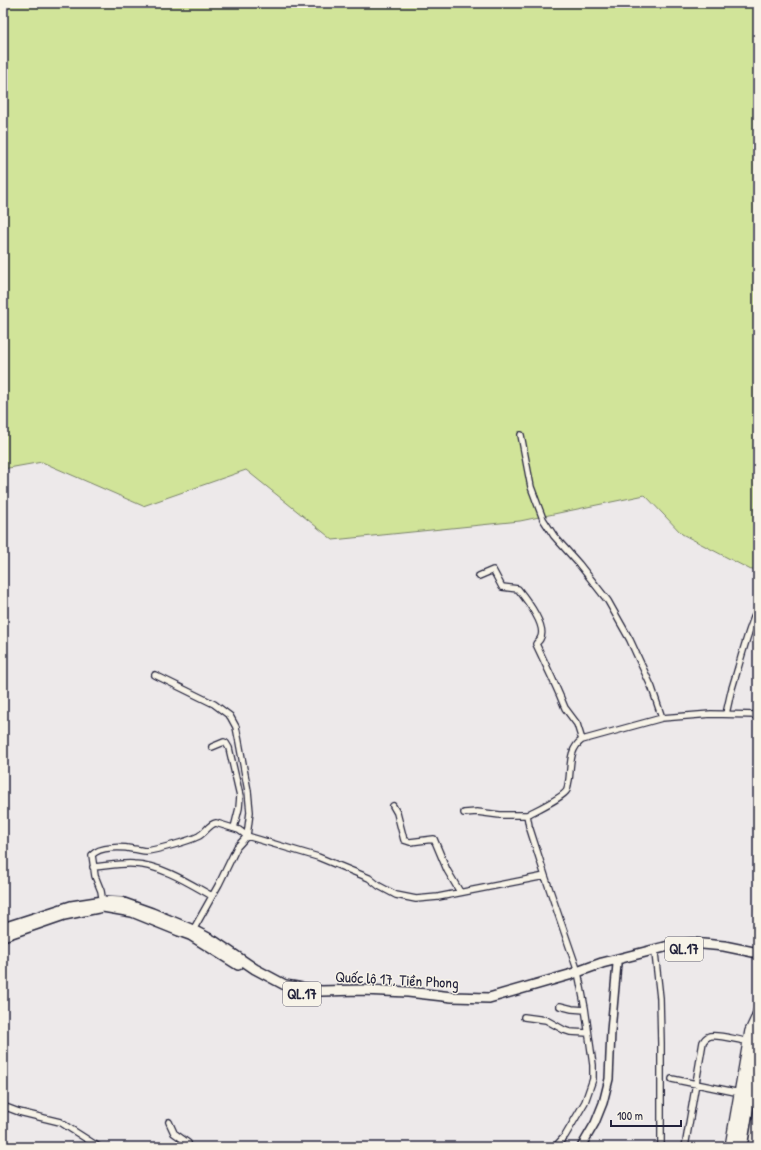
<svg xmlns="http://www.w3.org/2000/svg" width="761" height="1150" font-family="'Patrick Hand',sans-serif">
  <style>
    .green { fill: #d1e499; stroke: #7a836a }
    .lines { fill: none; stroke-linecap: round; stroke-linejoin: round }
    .minor-casing { stroke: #22223b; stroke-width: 8 }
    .tertiary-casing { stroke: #22223b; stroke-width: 10 }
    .trunk-casing { stroke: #22223b; stroke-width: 12 }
    .minor { stroke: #f7f3e8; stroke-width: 5.5 }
    .tertiary { stroke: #f7f3e8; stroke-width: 7 }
    .trunk { stroke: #f7f3e8; stroke-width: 9 }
    .labels { text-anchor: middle; stroke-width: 3; stroke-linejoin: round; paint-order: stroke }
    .shield { fill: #f7f3e8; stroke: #62616f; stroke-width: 1 }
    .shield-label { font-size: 14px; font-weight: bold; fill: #22223b }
    .street-label { font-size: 15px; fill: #22223b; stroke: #f7f3e8 }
  </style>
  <rect width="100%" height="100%" fill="#ede9ea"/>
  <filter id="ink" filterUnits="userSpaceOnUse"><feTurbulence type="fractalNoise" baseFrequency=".025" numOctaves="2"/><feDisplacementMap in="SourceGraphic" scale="8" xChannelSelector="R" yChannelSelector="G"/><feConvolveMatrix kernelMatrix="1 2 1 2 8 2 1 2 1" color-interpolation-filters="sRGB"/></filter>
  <g filter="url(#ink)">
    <path class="green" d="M3,3h755v563l-7,4 -69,-36 -37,-39 -125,26 -187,19 -87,-70 -103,36 -101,-44 -39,7z"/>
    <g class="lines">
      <defs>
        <path id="minor" d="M521,435l10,52 12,32 11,17 25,28 29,37 22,39 22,48 10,30
          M479,576l14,-6 9,17 16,2c8,10 30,38 22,50 -1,2 -3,3 -4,5l16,34 8,18 5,12 12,16 5,16
          M155,675l59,29 16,12 6,11 3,15 9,49 2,21 -3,24 -10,11 -18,37 -27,48
          M726,714c3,-16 7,-31 12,-46 6,-21 11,-40 20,-60
          M212,747l12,-5 2,1 3,5 11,48 -1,12 -5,20
          M393,806l4,7 7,27 6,2 24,-3 13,31 13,22
          M464,813l13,-1 23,3h27
          M93,867c14,-1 28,-4 41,-3 27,1 55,19 78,32
          M103,903l-2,-12 -6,-15 -3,-21c8,-9 30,-8 41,-6 4,0 9,2 13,2 11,-1 43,-10 53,-15 7,-4 10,-12 17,-13l23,7 8,6 71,21 51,21 10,8 17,9 20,4 22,-2 107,-21
          M655,953l5,45 1,45v104
          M560,1006l12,3 13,1
          M524,1017l22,3 18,10 6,2 18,1
          M672,1079l68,14
          M3,1106l16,6 41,10 39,25
          M169,1122l5,11 14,10 1,4
          M555,1147l10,-11 20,-34 8,-23v-14l-8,-57 -7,-36 -33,-96 -16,-50 -2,-11c9,-5 37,-18 40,-25 1,-3 1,-7 2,-10 2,-15 0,-31 13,-40l80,-22 49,-4 47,1
          M685,1147l18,-105c2,-3 3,-5 7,-6 8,-2 27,4 36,5
          M728,1147l20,-116 6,-13
          M751,1147l7,-42"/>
        <path id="tertiary" d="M581,1147l14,-24 8,-20 6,-24 2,-48 6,-67"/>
        <path id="trunk" d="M3,928l68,-22 32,-5 18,1 31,11 41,17 21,11 41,28 30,16 36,6 41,-1 46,2 44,5 37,1 80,-23 33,-12 63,-16 27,-4 32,3 34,7
          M3,936l61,-21 39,-8 29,5 47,19 11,4 48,30
          M734,1147l24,-135
          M742,1147l16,-96"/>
      </defs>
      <use href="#minor" class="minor-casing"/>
      <use href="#tertiary" class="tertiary-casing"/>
      <use href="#trunk" class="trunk-casing"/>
      <use href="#minor" class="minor"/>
      <use href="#tertiary" class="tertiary"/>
      <use href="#trunk" class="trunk"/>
    </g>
  </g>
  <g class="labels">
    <g class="shield">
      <rect x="665" y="937" width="38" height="24" rx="3"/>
      <rect x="283" y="982" width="38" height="24" rx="3"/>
    </g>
    <g class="shield-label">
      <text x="684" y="954">QL.17</text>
      <text x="302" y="999">QL.17</text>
    </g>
    <g class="street-label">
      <text transform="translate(397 980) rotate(3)" y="5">Quốc lộ 17, Tiền Phong</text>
    </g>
  </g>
  <rect width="761" height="1150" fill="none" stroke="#f7f3e8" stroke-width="16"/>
  <rect x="8" y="8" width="745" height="1134" fill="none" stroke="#22223b" stroke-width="1.5" filter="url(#ink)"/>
  <path d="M611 1120v6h70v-6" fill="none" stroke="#22223b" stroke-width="2"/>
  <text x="617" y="1120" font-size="12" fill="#22223b" stroke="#f7f3e8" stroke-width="3" paint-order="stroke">100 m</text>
</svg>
